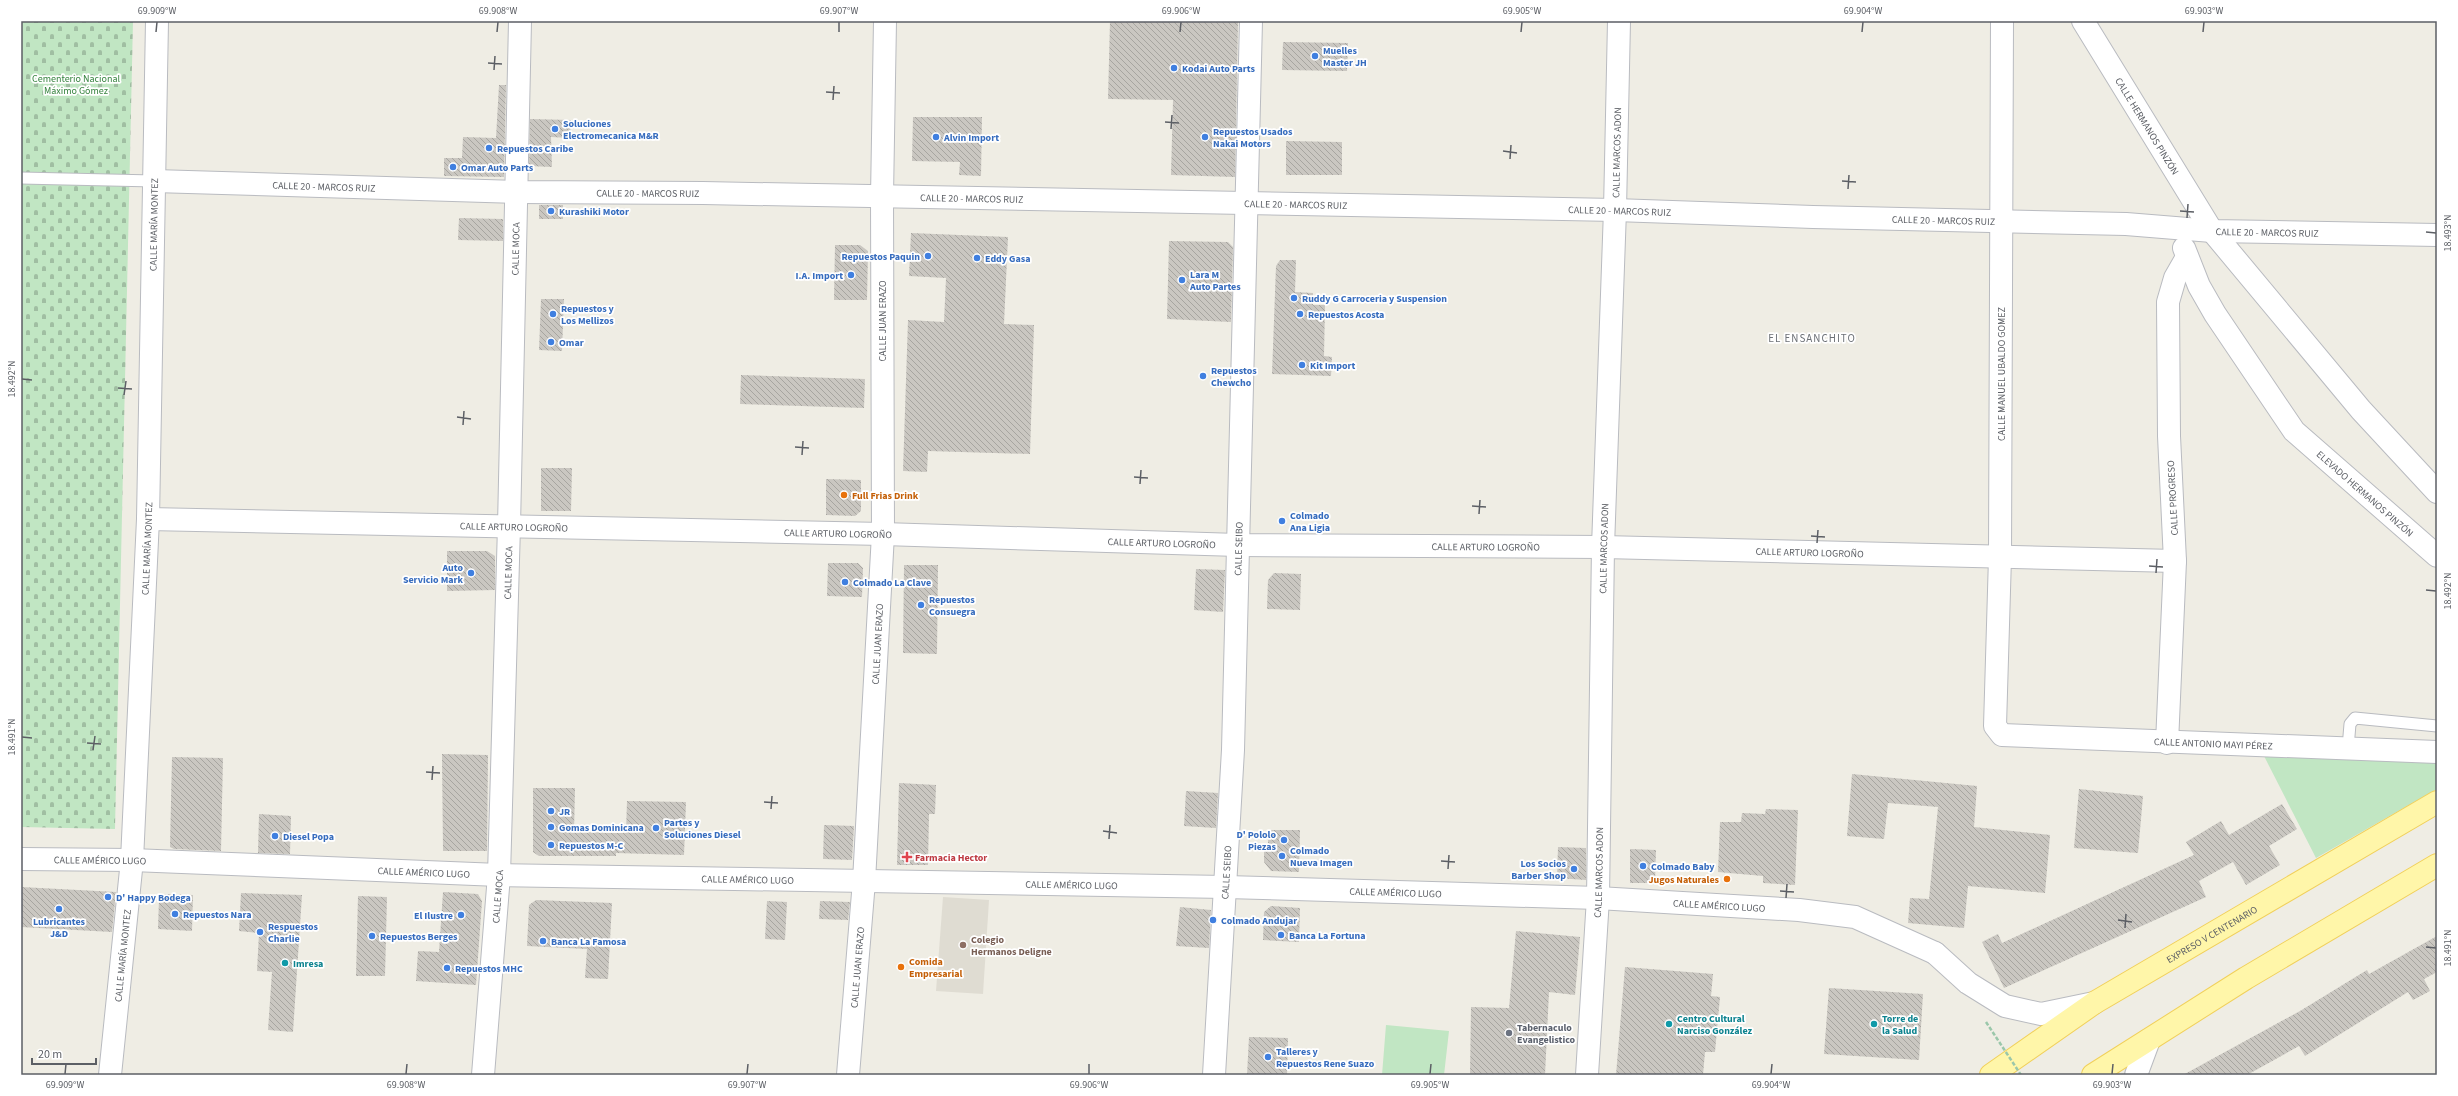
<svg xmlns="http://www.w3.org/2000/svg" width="2458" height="1096" font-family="'Source Sans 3',sans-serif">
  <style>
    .education { fill: #dfdcd2 }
    .green { fill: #c1e6c3 }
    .cemetery { fill: url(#cemetery-stones) }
    .building { fill: url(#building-back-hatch) }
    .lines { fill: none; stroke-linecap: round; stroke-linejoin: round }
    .service-casing { stroke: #b9bbc0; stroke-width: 13 }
    .minor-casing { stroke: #b9bbc0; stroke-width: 24 }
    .tertiary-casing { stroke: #b9bbc0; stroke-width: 24 }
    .primary-casing { stroke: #f1d05b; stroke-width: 24 }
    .service { stroke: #fff; stroke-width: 11 }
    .minor { stroke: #fff; stroke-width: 22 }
    .tertiary { stroke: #fff; stroke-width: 22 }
    .primary { stroke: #fff6a9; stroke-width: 22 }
    .path-bridge { stroke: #9ac7aa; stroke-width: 2.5; stroke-dasharray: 4 2; stroke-linecap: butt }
    .ticks { fill: none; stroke: #5c5f65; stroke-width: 1.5 }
    .shop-dot { fill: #3f7fe0; stroke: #fff; stroke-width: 1.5 }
    .food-dot { fill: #e8710a; stroke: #fff; stroke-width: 1.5 }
    .health-dot { fill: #e0444e; stroke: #fff; stroke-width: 1.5 }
    .education-dot { fill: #8d6e63; stroke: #fff; stroke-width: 1.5 }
    .culture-dot { fill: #0f9aa8; stroke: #fff; stroke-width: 1.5 }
    .worship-dot { fill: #6b7280; stroke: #fff; stroke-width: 1.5 }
    .labels { text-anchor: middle; stroke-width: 3.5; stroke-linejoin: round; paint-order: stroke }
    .shop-label { font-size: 10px; font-weight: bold; fill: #366cbe; stroke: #fff; text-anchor: start }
    .park-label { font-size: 10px; fill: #35833e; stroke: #fff }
    .street-label { font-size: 10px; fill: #5c5f65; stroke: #fff }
    .food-label { font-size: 10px; font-weight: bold; fill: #c56008; stroke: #fff; text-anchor: start }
    .health-label { font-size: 10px; font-weight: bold; fill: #be3a42; stroke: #fff; text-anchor: start }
    .education-label { font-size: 10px; font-weight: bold; fill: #785e54; stroke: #fff; text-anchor: start }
    .culture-label { font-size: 10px; font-weight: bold; fill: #0d838f; stroke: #fff; text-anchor: start }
    .worship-label { font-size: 10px; font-weight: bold; fill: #5b616d; stroke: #fff; text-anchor: start }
    .neighbourhood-label { font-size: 11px; letter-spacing: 1px; fill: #6d7177; stroke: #fff }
    .neatline { fill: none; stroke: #5c5f65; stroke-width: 1.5 }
    .ticks-label { font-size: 10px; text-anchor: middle; fill: #5c5f65 }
  </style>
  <defs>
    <pattern id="cemetery-stones" width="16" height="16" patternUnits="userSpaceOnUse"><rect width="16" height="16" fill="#c1e6c3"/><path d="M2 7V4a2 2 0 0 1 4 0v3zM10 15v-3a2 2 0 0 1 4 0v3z" fill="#a0bea2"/></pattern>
    <pattern id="building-back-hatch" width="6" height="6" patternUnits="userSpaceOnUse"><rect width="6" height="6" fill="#cac7c1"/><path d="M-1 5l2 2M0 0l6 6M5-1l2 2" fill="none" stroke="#a7a5a0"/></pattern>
  </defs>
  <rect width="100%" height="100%" fill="#efede4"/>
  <path class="education" d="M943,897l46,3 -6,94 -47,-3z"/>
  <path class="green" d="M2264,756l173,4v29l-121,69z
    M1386,1025l63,6 -5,44h-62z"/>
  <path class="cemetery" d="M21,21h112l-18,808 -94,-2z"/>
  <path class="building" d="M1110,21h128l-3,156 -64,-2 2,-75 -65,-1z
    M1283,42l65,1 -1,28 -65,-1z
    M499,85h7l-2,92 -60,-1v-18h18l1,-21 33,1z
    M913,117h69l-1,59 -22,-1 1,-13 -48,-1z
    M530,119l41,1 -1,18 -19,-1 1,30 -23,-1z
    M1286,141l56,1v33h-56z
    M539,205h24v14h-24z
    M459,218l44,1v22l-45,-1z
    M911,233l97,4 -4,87 30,1 -4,129 -102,-3 -1,21 -24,-1 5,-151 36,2 2,-44 -37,-2z
    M1169,241l59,1 5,5 -2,75 -64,-3z
    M835,245h25l8,6 -1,49h-33z
    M1280,260h16l-1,32 18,1v12h12l-1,51 8,1 -1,19 -59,-2 4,-108z
    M541,299h23l-2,52 -23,-1z
    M741,375l124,4 -1,29 -124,-4z
    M541,468h31l-1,43h-30z
    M826,479l35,1v31l-6,5 -29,-1z
    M447,551h40l8,5v34l-48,1z
    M828,563h30l5,5 -1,29 -35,-1z
    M904,565h34l-1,89 -34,-1z
    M1196,569l29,1 -2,42 -29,-2z
    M1274,573l27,1 -1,36 -33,-1 1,-29z
    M442,754l46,1 -1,96h-44z
    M172,757l51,1 -2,93 -47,-2 -4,-2z
    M1852,774l125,12 -3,41 76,8 -5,58 -77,-7 -4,42 -56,-5 2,-25 19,1 9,-92 -50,-4 -4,36 -37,-3z
    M899,783l37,2 -1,29h-6l-1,51h-31z
    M533,788h42l-1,44 52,1 1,-32 59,1 -2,53 -68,-2v3h-77l-6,-4z
    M2079,789l64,7 -5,57 -64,-5z
    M1186,791l32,2 -2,35 -32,-2z
    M2282,804l15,25 -28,17 11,19 -34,20 -13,-23 -34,19 7,16 -202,91 -22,-46 16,-8 4,9 192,-88 -8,-13 35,-21 8,14z
    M1766,809l32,1 -3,75 -32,-2v-7l-45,-4 2,-50h21l1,-9 23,1z
    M259,814l32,2 -1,38 -32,-1z
    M824,825l30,1 -2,34 -29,-1z
    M1268,830h32l-1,42 -28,-1 -7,-9v-12h4z
    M1558,847l28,1v32l-29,-2z
    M1630,849l26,1 -1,33h-25z
    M21,887l95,5 -4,40 -91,-5z
    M443,892l35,2 4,7 -6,84 -60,-4 2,-30 21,1z
    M241,893l61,2 -9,137 -25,-2 4,-58 -15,-1 2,-38 -20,-2z
    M166,894l27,1 -1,36 -34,-2 1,-31z
    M358,896l29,1 -2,79h-29z
    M536,900l76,3 -4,76 -23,-1 2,-29 -60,-3 2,-41z
    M767,901l20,1 -2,38 -20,-1z
    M820,901l30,1 -2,18 -29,-1z
    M1271,906l29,2 -1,34 -36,-2 1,-28z
    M1180,907l31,3 -2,38 -33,-2z
    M1516,931l64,6 -5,58 -26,-3 -4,83h-75l1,-68 38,1z
    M2437,936v36l-13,7 6,12 -17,9 -5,-8 -103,64 -6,-10 -52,29h-64l117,-64 67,-41 2,4z
    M1625,967l88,7 -2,22 9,1 -5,55h-10l-2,23h-87z
    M1829,988l94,6 -4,66 -95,-6z
    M1249,1037l39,1 -1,37h-40z"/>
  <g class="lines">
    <defs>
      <path id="service" d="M21,178l133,3
        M2348,748l2,-24 5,-6 82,8"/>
      <g id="minor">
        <path id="s1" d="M2002,21l-2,536 -5,169 7,9 435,17"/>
        <path id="s2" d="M2083,21l129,210 149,179 76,82"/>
        <path id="s3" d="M154,181l362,11 187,1 912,17 198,7 313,7 86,7 225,4"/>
        <path id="s4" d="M2184,248l15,38 16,28 79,117 143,125"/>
        <path id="s5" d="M148,519l735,15 355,11 365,2 572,14"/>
        <path d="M2167,743l8,-182 -6,-125 -1,-134 7,-24 12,-21"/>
        <path id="s6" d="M21,859l111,1 367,15 727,12 372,11 201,12 56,7 80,36"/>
        <path id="s7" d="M110,1075l22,-215 16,-341 9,-498"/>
        <path id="s8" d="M483,1075l16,-200 10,-349 11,-505"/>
        <path id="s9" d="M848,1075l16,-194 19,-347 -1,-338 3,-175"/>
        <path id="s10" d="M1214,1075l19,-325 18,-729"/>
        <path id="s11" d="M1587,1075l11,-177 5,-351 12,-337 4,-189"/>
        <path d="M2136,1075l13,-35"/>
      </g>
      <path id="tertiary" d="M1935,953l33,30 37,23 36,8 53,-11"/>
      <g id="primary">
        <path id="s12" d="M1991,1075l103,-72 343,-201"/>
        <path d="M2093,1075l153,-97 191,-113"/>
      </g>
    </defs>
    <use href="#service" class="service-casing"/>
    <use href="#minor" class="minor-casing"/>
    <use href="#tertiary" class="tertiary-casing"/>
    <use href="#primary" class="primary-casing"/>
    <use href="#service" class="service"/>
    <use href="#minor" class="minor"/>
    <use href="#tertiary" class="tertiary"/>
    <use href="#primary" class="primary"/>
    <path class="path-bridge" d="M1986,1022l35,53"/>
  </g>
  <path class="ticks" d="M156,32l1,-10M497,32l1,-10M839,32v-10M1180,32l1,-10M1521,32l1,-10M1862,32l1,-10M2203,32l1,-10M488,63l14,1M494,70l1,-14M826,92l14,1M833,100l1,-14M1165,122l14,1M1171,129l1,-14M1503,151l14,2M1510,159l1,-14M1842,181l14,1M1848,189l1,-14M2180,211l14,1M2187,218l1,-14M2426,232l10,1M22,379l10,1M118,388l14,1M124,395l2,-14M457,417l14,2M463,425l1,-14M795,447l14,1M802,455l1,-14M1134,477l14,1M1140,484l1,-14M1472,506l14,1M1479,514l1,-14M1811,536l14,1M1817,543l1,-13M2149,566l14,1M2156,573l1,-14M2426,590l10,1M22,737l10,1M87,743l14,1M93,750l2,-14M426,772l14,1M432,780l1,-14M764,802l14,1M771,809l1,-13M1103,831l14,2M1109,839l1,-14M1441,861l14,1M1448,869l1,-14M1780,891l14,1M1786,898l1,-14M2118,920l14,2M2125,928l1,-14M2426,947l10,1M65,1074l1,-10M406,1074l1,-10M747,1074l1,-10M1089,1074v-10M1430,1074l1,-10M1771,1074l1,-10M2112,1074l1,-10"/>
  <g class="shop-dot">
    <circle cx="1315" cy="56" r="4"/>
    <circle cx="1174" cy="68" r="4"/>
    <circle cx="555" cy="129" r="4"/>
    <circle cx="936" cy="137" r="4"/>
    <circle cx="1205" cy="137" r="4"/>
    <circle cx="489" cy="148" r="4"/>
    <circle cx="453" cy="167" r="4"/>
    <circle cx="551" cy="211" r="4"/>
    <circle cx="928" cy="256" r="4"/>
    <circle cx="977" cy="258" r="4"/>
    <circle cx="851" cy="275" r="4"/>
    <circle cx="1182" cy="280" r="4"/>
    <circle cx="1294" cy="298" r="4"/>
    <circle cx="553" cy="314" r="4"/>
    <circle cx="1300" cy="314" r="4"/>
    <circle cx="551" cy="342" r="4"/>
    <circle cx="1302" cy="365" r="4"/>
    <circle cx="1203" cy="376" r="4"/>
    <circle cx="1282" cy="521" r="4"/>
    <circle cx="471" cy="573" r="4"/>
    <circle cx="845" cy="582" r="4"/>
    <circle cx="921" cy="605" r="4"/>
    <circle cx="551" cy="811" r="4"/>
    <circle cx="551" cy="827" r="4"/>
    <circle cx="656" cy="828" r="4"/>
    <circle cx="275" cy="836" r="4"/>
    <circle cx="1284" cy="840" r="4"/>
    <circle cx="551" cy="845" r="4"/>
    <circle cx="1282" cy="856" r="4"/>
    <circle cx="1643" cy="866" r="4"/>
    <circle cx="1574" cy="869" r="4"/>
    <circle cx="108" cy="897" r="4"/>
    <circle cx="59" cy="909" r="4"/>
    <circle cx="175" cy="914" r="4"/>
    <circle cx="461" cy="915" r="4"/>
    <circle cx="1213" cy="920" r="4"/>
    <circle cx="260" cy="932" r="4"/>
    <circle cx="1281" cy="935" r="4"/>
    <circle cx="372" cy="936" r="4"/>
    <circle cx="543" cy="941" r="4"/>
    <circle cx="447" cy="968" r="4"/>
    <circle cx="1268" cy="1057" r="4"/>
  </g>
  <g class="food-dot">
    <circle cx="844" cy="495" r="4"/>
    <circle cx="1727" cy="879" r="4"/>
    <circle cx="901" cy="967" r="4"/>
  </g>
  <path class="health-dot" d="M905 851h4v4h4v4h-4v4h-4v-4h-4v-4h4z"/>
  <circle class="education-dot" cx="963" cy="945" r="4"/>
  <g class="culture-dot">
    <circle cx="285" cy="963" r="4"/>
    <circle cx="1669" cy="1024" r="4"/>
    <circle cx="1874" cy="1024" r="4"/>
  </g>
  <circle class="worship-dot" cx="1509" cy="1033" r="4"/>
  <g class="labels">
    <g class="shop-label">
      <text x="1323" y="54">Muelles<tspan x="1323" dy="12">Master JH</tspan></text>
      <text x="1182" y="72">Kodai Auto Parts</text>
      <text x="563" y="127">Soluciones<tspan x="563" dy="12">Electromecanica M&amp;R</tspan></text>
      <text x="1213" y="135">Repuestos Usados<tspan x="1213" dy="12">Nakai Motors</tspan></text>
      <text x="944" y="141">Alvin Import</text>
      <text x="497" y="152">Repuestos Caribe</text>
      <text x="461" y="171">Omar Auto Parts</text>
      <text x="559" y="215">Kurashiki Motor</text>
      <text x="920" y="260" text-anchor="end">Repuestos Paquin</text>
      <text x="985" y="262">Eddy Gasa</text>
      <text x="1190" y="278">Lara M<tspan x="1190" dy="12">Auto Partes</tspan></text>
      <text x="843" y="279" text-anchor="end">I.A. Import</text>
      <text x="1302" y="302">Ruddy G Carroceria y Suspension</text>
      <text x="561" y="312">Repuestos y<tspan x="561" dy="12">Los Mellizos</tspan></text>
      <text x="1308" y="318">Repuestos Acosta</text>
      <text x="559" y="346">Omar</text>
      <text x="1310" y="369">Kit Import</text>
      <text x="1211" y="374">Repuestos<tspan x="1211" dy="12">Chewcho</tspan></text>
      <text x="1290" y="519">Colmado<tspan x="1290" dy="12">Ana Ligia</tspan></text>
      <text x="463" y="571" text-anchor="end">Auto<tspan x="463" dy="12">Servicio Mark</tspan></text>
      <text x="853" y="586">Colmado La Clave</text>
      <text x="929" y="603">Repuestos<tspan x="929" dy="12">Consuegra</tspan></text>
      <text x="559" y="815">JR</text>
      <text x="664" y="826">Partes y<tspan x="664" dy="12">Soluciones Diesel</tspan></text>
      <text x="559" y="831">Gomas Dominicana</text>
      <text x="1276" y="838" text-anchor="end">D' Pololo<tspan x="1276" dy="12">Piezas</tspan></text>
      <text x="283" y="840">Diesel Popa</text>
      <text x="559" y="849">Repuestos M-C</text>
      <text x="1290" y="854">Colmado<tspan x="1290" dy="12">Nueva Imagen</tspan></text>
      <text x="1566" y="867" text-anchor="end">Los Socios<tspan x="1566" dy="12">Barber Shop</tspan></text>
      <text x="1651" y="870">Colmado Baby</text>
      <text x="116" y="901">D' Happy Bodega</text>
      <text x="183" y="918">Repuestos Nara</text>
      <text x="453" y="919" text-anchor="end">El Ilustre</text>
      <text x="1221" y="924">Colmado Andujar</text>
      <text x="59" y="925" text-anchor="middle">Lubricantes<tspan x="59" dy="12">J&amp;D</tspan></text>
      <text x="268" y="930">Respuestos<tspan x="268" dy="12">Charlie</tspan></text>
      <text x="1289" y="939">Banca La Fortuna</text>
      <text x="380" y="940">Repuestos Berges</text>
      <text x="551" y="945">Banca La Famosa</text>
      <text x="455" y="972">Repuestos MHC</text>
      <text x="1276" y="1055">Talleres y<tspan x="1276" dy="12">Repuestos Rene Suazo</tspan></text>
    </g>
    <g class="park-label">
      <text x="76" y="82">Cementerio Nacional<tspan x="76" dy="12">Máximo Gómez</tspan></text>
    </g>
    <g class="street-label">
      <text dy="4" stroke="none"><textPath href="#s2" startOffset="123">CALLE HERMANOS PINZÓN</textPath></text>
      <text dy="4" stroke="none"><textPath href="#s11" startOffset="923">CALLE MARCOS ADON</textPath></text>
      <text dy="4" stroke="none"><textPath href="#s3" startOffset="170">CALLE 20 - MARCOS RUIZ</textPath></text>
      <text dy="4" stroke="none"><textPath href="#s3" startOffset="494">CALLE 20 - MARCOS RUIZ</textPath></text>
      <text dy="4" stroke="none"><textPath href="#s3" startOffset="818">CALLE 20 - MARCOS RUIZ</textPath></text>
      <text dy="4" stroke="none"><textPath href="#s3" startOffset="1142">CALLE 20 - MARCOS RUIZ</textPath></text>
      <text dy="4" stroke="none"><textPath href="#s3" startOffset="1466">CALLE 20 - MARCOS RUIZ</textPath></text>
      <text dy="4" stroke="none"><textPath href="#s3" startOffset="1790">CALLE 20 - MARCOS RUIZ</textPath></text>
      <text dy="4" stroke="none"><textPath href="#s7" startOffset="852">CALLE MARÍA MONTEZ</textPath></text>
      <text dy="4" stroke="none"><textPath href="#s3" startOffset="2114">CALLE 20 - MARCOS RUIZ</textPath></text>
      <text dy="4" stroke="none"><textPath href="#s8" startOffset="827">CALLE MOCA</textPath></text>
      <text transform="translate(882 321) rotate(-90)" y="4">CALLE JUAN ERAZO</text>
      <text transform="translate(2001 374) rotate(-90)" y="4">CALLE MANUEL UBALDO GOMEZ</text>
      <text dy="4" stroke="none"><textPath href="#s4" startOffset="309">ELEVADO HERMANOS PINZÓN</textPath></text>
      <text transform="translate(2172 498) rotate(-93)" y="4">CALLE PROGRESO</text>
      <text dy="4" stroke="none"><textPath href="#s5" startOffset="366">CALLE ARTURO LOGROÑO</textPath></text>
      <text dy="4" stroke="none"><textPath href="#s5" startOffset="690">CALLE ARTURO LOGROÑO</textPath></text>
      <text dy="4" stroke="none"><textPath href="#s5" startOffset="1014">CALLE ARTURO LOGROÑO</textPath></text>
      <text dy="4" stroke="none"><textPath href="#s5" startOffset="1338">CALLE ARTURO LOGROÑO</textPath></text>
      <text dy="4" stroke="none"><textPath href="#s10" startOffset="527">CALLE SEIBO</textPath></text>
      <text dy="4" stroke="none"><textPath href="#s11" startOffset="527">CALLE MARCOS ADON</textPath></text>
      <text dy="4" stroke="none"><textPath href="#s7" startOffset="528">CALLE MARÍA MONTEZ</textPath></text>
      <text dy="4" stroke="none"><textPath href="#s5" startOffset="1662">CALLE ARTURO LOGROÑO</textPath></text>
      <text dy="4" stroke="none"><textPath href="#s8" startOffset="503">CALLE MOCA</textPath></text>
      <text dy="4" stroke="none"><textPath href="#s9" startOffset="432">CALLE JUAN ERAZO</textPath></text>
      <text dy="4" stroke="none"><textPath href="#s1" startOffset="928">CALLE ANTONIO MAYI PÉREZ</textPath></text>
      <text dy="4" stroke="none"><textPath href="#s6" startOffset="79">CALLE AMÉRICO LUGO</textPath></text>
      <text dy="4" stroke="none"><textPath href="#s6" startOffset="403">CALLE AMÉRICO LUGO</textPath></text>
      <text dy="4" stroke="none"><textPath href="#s10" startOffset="203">CALLE SEIBO</textPath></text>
      <text dy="4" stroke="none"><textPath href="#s11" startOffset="203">CALLE MARCOS ADON</textPath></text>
      <text dy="4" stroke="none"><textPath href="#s6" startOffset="727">CALLE AMÉRICO LUGO</textPath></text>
      <text dy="4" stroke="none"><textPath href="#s6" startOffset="1051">CALLE AMÉRICO LUGO</textPath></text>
      <text dy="4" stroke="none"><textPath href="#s6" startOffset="1375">CALLE AMÉRICO LUGO</textPath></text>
      <text dy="4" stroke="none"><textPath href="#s8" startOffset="179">CALLE MOCA</textPath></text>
      <text dy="4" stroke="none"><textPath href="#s6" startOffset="1699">CALLE AMÉRICO LUGO</textPath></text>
      <text dy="4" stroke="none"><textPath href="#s12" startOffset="262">EXPRESO V CENTENARIO</textPath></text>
      <text dy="4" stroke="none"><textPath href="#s7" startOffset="120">CALLE MARÍA MONTEZ</textPath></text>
      <text dy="4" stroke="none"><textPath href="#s9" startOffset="108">CALLE JUAN ERAZO</textPath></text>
    </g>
    <g class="food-label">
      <text x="852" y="499">Full Frias Drink</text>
      <text x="1719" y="883" text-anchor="end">Jugos Naturales</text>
      <text x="909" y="965">Comida<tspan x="909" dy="12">Empresarial</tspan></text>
    </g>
    <g class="health-label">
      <text x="915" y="861">Farmacia Hector</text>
    </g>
    <g class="education-label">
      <text x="971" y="943">Colegio<tspan x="971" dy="12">Hermanos Deligne</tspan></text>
    </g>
    <g class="culture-label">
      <text x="293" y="967">Imresa</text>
      <text x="1677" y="1022">Centro Cultural<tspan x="1677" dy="12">Narciso González</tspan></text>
      <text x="1882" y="1022">Torre de<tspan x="1882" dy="12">la Salud</tspan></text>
    </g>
    <g class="worship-label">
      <text x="1517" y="1031">Tabernaculo<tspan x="1517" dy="12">Evangelistico</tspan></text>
    </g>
    <g class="neighbourhood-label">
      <text x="1812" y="342">EL ENSANCHITO</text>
    </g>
  </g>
  <rect width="2458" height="1096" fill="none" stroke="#ffffff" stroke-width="44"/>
  <path d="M32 1058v6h64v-6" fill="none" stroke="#5c5f65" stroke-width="2"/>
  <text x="38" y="1058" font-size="12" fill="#5c5f65" stroke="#ffffff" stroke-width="3" paint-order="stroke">20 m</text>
  <rect x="22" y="22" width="2414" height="1052" class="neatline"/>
  <g class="ticks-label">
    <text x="157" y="14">69.909°W</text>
    <text x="498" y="14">69.908°W</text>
    <text x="839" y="14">69.907°W</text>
    <text x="1181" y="14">69.906°W</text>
    <text x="1522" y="14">69.905°W</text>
    <text x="1863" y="14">69.904°W</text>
    <text x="2204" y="14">69.903°W</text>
    <text transform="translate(2447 233) rotate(-90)" y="4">18.493°N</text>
    <text transform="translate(11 379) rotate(-90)" y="4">18.492°N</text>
    <text transform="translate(2447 591) rotate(-90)" y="4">18.492°N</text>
    <text transform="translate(11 737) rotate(-90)" y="4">18.491°N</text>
    <text transform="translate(2447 948) rotate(-90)" y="4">18.491°N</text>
    <text x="65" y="1088">69.909°W</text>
    <text x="406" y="1088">69.908°W</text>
    <text x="747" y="1088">69.907°W</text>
    <text x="1089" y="1088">69.906°W</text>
    <text x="1430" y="1088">69.905°W</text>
    <text x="1771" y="1088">69.904°W</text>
    <text x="2112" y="1088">69.903°W</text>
  </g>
</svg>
